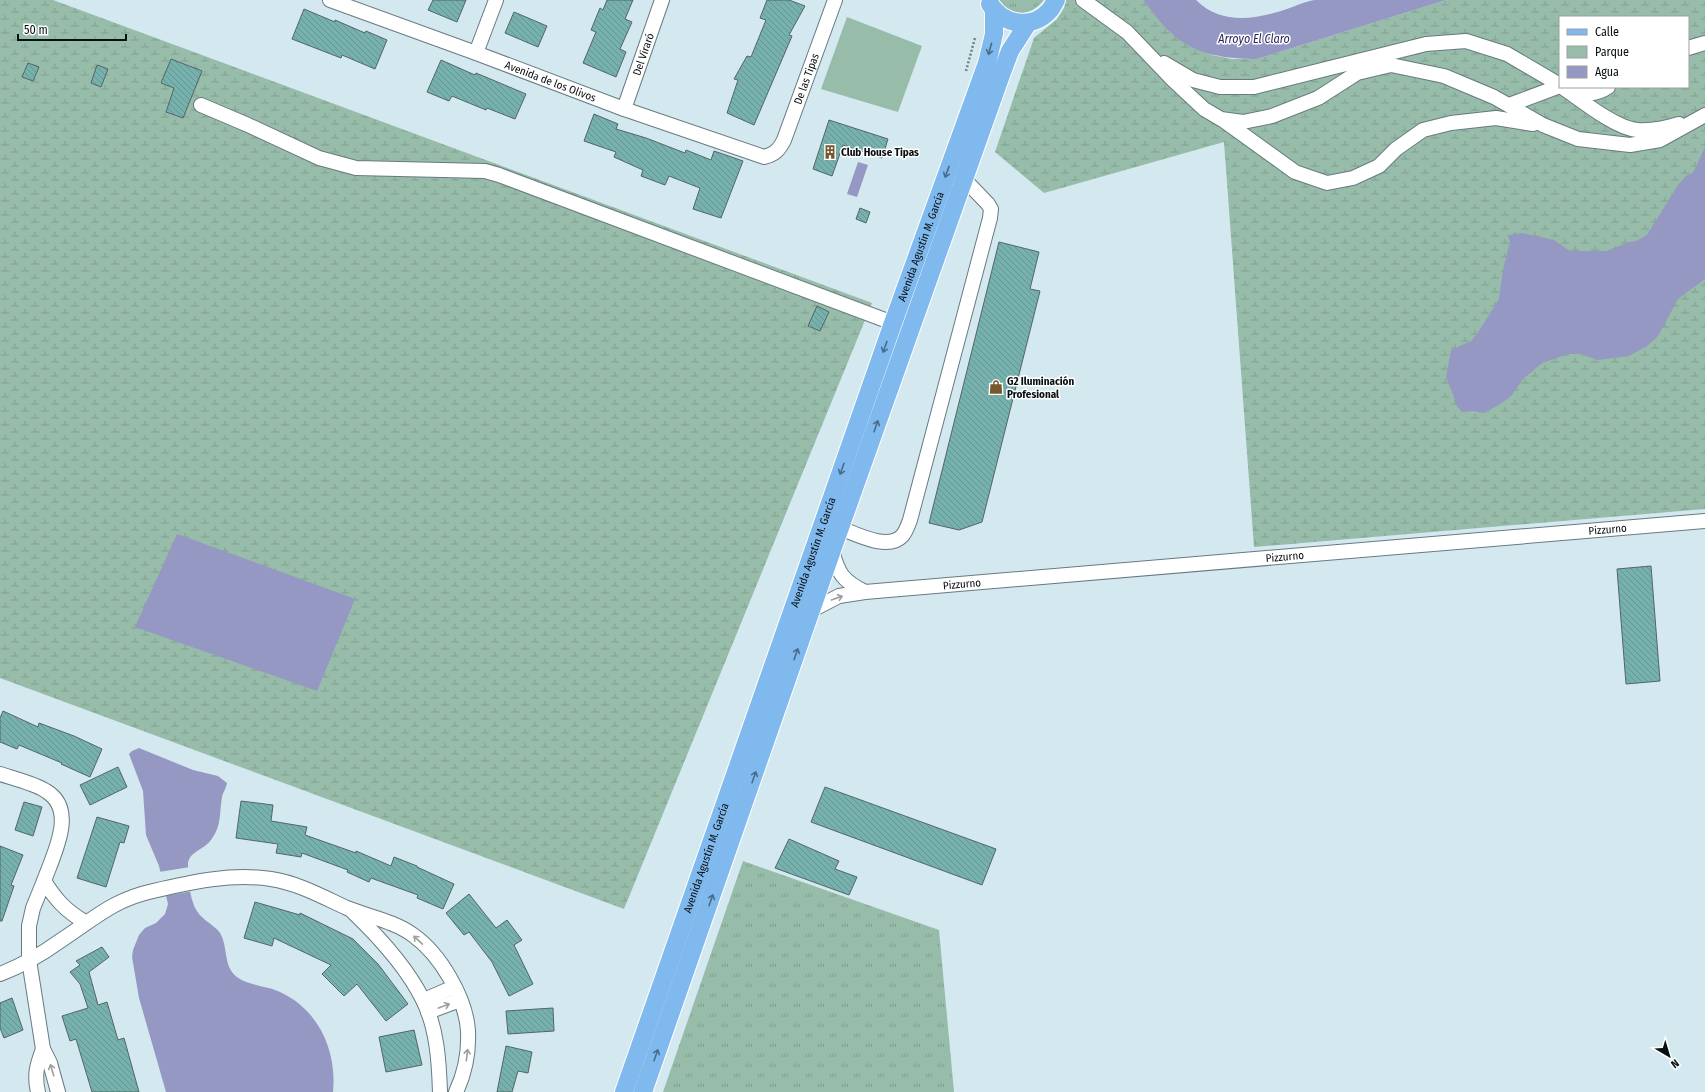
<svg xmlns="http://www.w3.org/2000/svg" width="1705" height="1092" font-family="'Fira Sans Condensed',sans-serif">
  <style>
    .grass { fill: url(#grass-tufts) }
    .wetland { fill: url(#wetland-marsh); fill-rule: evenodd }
    .park { fill: #97bca9 }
    .water { fill: #9598c2 }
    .pier { fill: #d3e8ef }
    .building { fill: url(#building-back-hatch); stroke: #526665 }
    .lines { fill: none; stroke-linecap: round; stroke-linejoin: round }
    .minor-casing { stroke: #687a80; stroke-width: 16 }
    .major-casing { stroke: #fff; stroke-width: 20 }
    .path { stroke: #728085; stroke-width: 2.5; stroke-dasharray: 2 2; stroke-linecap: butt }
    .minor { stroke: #fff; stroke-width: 14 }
    .major { stroke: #80b9ee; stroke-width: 18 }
    .oneway { stroke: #4a6c8b }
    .oneway2 { stroke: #9c9fa0 }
    .labels { text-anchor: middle; stroke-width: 3; stroke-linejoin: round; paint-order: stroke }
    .street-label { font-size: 11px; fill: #080f11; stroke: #fff }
    .poi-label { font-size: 11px; font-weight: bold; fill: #080f11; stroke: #fff; text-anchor: start }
    .water-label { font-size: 12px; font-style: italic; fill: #272559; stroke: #fff }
  </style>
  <defs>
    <pattern id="grass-tufts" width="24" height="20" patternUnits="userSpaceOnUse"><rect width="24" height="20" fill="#97bca9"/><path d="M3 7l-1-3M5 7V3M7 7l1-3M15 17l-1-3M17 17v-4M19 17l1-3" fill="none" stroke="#81a090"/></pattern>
    <pattern id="wetland-marsh" width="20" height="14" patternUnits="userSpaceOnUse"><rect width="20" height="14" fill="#97bca9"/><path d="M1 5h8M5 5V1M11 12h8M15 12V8" fill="none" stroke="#81a090"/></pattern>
    <pattern id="building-back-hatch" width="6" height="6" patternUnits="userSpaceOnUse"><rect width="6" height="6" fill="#77b1ae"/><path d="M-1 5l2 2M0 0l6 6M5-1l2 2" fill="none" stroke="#659795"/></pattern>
  </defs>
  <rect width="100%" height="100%" fill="#d3e8ef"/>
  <path class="grass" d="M996,0h48c-15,18 -33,17 -48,0z
    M743,861l196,69 15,162h-291z"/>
  <path class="wetland" d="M0,0h53l819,303 -248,606 -624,-231z
    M1066,0h77l29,34 40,21 20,4h25l189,-59h259v509l-451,38 -30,-405 -180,51 -49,-41 39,-114 23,-19 7,-11zM1560,17h128v70h-128z"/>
  <path class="park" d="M847,17l75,29 -24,66 -77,-23z"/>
  <path class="water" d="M1143,0h53c25,25 59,20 91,9 9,-3 19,-8 28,-9 44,0 88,0 131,0l-189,59c-30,0 -62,-4 -85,-25 -11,-10 -20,-23 -29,-34z
    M1705,147v132l-27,20 -20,37 -11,10 -18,10 -31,4 -17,-6h-13l-26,9 -19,16 -11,16 -10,8 -18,10 -12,-2 -10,1 -6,-7 -4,-14 -6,-13 5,-28 20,-9 8,-10 20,-32 4,-29 7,-28 -2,-7 14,-2 32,7 16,11h37l22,-9 7,-1 11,-6 31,-50 9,-10 6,-2z
    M858,162l10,3 -11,32 -10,-3z
    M177,534l178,65 -38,92 -182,-64z
    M139,748l54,22 25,6 9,7c-1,6 -4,9 -5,14 -3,18 0,28 -11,43 -7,10 -24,12 -23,26 1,16 1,39 14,51 6,6 14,10 18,16 9,15 2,36 20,46 12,7 28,7 40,13 39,18 57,59 53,100h-167l-27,-94 -7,-41 1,-7 6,-15 6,-7 11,-5 9,-9 3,-10 -9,-38 -13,-31 -3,-44 -14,-37 3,-3z"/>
  <path class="pier" d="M190,867l3,24 -29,5 -5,-24z"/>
  <path class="building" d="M433,0h33l-9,22 -29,-12z
    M607,0h26l-8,19 7,3 -12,27 6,3 -10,25 -33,-14 13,-31 -5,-2 9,-22 3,2z
    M767,0h22l16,6 -16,29 3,1 -38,89 -27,-12 11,-33 -4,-1 13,-23 4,1 15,-37 -6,-2z
    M304,9l31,13v-2l30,13 1,-2 21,9 -12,29 -33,-14 -1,3 -49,-19z
    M514,12l33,14 -9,21 -33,-14z
    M171,59l31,12 -19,47 -17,-6 8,-24 -13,-5z
    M441,60l34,15 1,-2 50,21 -11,25 -28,-11 -1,2 -34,-14 -3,5 -22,-9z
    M28,63l11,4 -6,14 -11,-4z
    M97,65l11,4 -7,18 -10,-4z
    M594,114l24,10 -2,5 30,9 39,15 1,-3 25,10 3,-9 29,10 -22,57 -28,-9 7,-21 -31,-12 -4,9 -24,-9 2,-6 -29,-13 2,-5 -32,-11z
    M829,120l59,19 -6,19 -39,-13 -11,31 -19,-7z
    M860,208l10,4 -4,11 -10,-4z
    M999,242l40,10 -9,37 10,2 -58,231 -23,8 -30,-7z
    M817,306l12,6 -9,19 -12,-5z
    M1651,566l9,115 -34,3 -9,-115z
    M3,711l35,16 1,-4 35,13 28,13 -12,28 -29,-13 1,-1 -43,-18 -2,4 -17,-7v-24z
    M118,767l9,20 -37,18 -10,-20z
    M825,787l171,62 -14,36 -171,-63z
    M241,801l32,4 -2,16 36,6 -2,8 51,18v-2l35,15 3,-9 23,9v1l37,17 -11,25 -26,-11 1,-3 -47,-17 -2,4 -22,-10 1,-2 -46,-17 -1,4 -25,-4 2,-9 -42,-6z
    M24,802l18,5 -9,29 -18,-6z
    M97,817l32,9 -5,17 -4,-1 -14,45 -29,-9z
    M789,839l50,22 -4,8 22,8 -8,18 -74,-27z
    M0,846l23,9 -12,30 3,1 -12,35h-2z
    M469,894l27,34 11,-8 15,20 -8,5 19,39 -24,12 -17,-34 -23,-30 -5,3 -18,-22z
    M255,902l45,13v-2l53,26 25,25 30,40 -22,17 -29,-37 -13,12 -22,-22 9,-9 -57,-27 -2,8 -28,-8z
    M102,947l7,10 -20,15 9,33 9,-3 11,38 6,-2 15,54h-47l-16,-53 -6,2 -8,-25 26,-8 -8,-24 -10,-12 10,-7 -4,-4z
    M12,998l11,32 -19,8 -4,-10v-25z
    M553,1008l1,23 -46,3 -2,-23z
    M414,1030l8,35 -36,7 -7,-35z
    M506,1046l26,6 -4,21 -10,-2 -6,21h-15z"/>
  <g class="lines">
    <defs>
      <g id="minor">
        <path id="s1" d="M330,0l146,53 148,56 140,48c11,-3 15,-7 20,-17l51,-140"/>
        <path d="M1083,0l44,32 46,48 31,29 17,10 22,3 29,-6 46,-18 39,-25 34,-8 53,11 50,21 49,28 35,14 52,6 30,-5 45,-25"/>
        <path d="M1688,48l17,-5"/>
        <path d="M476,53l20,-53"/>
        <path d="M1164,63l29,17 27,7h34l172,-43 40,-3 41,13 53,31"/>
        <path d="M1562,87c19,13 53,41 75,43 13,1 29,-2 42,-6"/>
        <path d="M1571,89c14,5 24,7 37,-2"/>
        <path d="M201,105l47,20 71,33 37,10 129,3 14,4 394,148"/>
        <path d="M1509,105l51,-19"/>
        <path id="s2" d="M624,109l38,-109"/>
        <path d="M1223,120l72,52 32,11 26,-5 26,-12 17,-17 27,-19 28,-7 45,-5 37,6"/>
        <path d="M840,528c16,6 48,23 62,8 4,-4 6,-11 8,-16l80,-302 1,-9 -3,-5 -24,-25"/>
        <path d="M832,550c6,24 11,31 33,42"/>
        <path id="s3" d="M812,610l27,-14 26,-4 840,-71"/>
        <path d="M0,774c12,4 36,10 46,17 32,19 7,64 -2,90"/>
        <path d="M353,912c26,25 54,55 70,88 14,28 16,61 17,92"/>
        <path d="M0,974c21,-8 42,-20 60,-33 34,-22 52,-41 93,-50 38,-9 79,-18 118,-12 27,4 52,18 76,29 22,9 47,13 66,27 27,19 53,63 55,96 1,21 -3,42 -12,61"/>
        <path d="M424,1000l30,-13"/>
        <path d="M428,1012l32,-12"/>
        <path d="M38,1092c-4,-17 -1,-27 5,-43"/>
        <path d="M58,1092l-8,-29 -7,-14 -14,-89v-34l4,-18 11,-27c12,19 22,30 41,41"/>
      </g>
      <g id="major">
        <path d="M990,4c13,21 42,26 59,7 3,-3 5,-8 7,-11"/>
        <path id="s4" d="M624,1092l269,-769 94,-260 7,-29v-23"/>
        <path d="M643,1092l189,-542 169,-475 9,-24 18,-28"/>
      </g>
    </defs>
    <use href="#minor" class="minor-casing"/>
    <use href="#major" class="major-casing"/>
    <path class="path" d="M966,71l9,-33"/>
    <use href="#minor" class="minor"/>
    <use href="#major" class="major"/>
  </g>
  <defs><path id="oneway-shaft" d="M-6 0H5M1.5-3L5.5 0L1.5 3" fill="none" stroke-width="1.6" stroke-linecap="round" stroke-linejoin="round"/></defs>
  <g class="oneway">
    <use href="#oneway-shaft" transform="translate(990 49) rotate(105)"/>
    <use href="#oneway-shaft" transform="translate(947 172) rotate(110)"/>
    <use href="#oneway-shaft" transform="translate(885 347) rotate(109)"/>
    <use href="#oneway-shaft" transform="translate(876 426) rotate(-71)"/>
    <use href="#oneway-shaft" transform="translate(842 469) rotate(109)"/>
    <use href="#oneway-shaft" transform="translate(796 654) rotate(-71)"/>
    <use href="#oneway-shaft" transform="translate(754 777) rotate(-71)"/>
    <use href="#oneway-shaft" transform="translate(711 900) rotate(-71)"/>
    <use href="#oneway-shaft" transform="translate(656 1055) rotate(-71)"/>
  </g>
  <g class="oneway2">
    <use href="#oneway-shaft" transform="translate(837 598) rotate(-19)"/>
    <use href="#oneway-shaft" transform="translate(418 940) rotate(-137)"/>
    <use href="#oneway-shaft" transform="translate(444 1006) rotate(-20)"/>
    <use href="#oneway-shaft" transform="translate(467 1055) rotate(-83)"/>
    <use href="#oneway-shaft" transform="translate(52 1070) rotate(-107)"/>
  </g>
  <defs>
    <symbol id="building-bare" viewBox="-9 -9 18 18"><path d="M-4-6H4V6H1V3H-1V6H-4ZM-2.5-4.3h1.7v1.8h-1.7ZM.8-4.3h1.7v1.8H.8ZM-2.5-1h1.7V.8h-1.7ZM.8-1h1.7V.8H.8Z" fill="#77582d" stroke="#fff" stroke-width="2.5" paint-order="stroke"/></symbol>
    <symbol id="shop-bare" viewBox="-9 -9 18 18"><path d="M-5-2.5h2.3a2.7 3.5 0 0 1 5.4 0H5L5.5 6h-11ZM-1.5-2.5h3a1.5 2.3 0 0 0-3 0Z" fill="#77582d" stroke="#fff" stroke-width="2.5" paint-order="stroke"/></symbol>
  </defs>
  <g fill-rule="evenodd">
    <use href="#building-bare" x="820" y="142" width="20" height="20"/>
    <use href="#shop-bare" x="986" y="377" width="20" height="20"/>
  </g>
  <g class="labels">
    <g class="street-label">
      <text dy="4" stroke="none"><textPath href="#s2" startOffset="58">Del Viraró</textPath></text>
      <text dy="4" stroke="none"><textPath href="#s1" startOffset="554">De las Tipas</textPath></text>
      <text dy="4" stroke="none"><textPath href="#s1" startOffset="235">Avenida de los Olivos</textPath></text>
      <text dy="4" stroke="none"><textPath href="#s4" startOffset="896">Avenida Agustín M. García</textPath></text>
      <text dy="4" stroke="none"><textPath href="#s3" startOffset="802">Pizzurno</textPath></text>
      <text dy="4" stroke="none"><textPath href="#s4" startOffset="572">Avenida Agustín M. García</textPath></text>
      <text dy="4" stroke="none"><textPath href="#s3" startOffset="478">Pizzurno</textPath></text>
      <text dy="4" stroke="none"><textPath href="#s3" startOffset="154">Pizzurno</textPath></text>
      <text dy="4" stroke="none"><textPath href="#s4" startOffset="248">Avenida Agustín M. García</textPath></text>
    </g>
    <g class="poi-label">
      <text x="841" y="156">Club House Tipas</text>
      <text x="1007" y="385">G2 Iluminación<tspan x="1007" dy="13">Profesional</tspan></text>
    </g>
    <g class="water-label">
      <text x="1254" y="43">Arroyo El Claro</text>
    </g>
  </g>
  <rect x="1559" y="16" width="130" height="72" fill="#ffffff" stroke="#9c9fa0"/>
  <rect x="1567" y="29" width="20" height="6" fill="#80b9ee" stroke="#9c9fa0"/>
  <text x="1595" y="36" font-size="12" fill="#080f11">Calle</text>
  <rect x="1567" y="46" width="20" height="12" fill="#97bca9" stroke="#9c9fa0"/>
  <text x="1595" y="56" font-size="12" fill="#080f11">Parque</text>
  <rect x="1567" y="66" width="20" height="12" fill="#9598c2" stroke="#9c9fa0"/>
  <text x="1595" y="76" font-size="12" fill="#080f11">Agua</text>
  <g transform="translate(1669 1056) rotate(142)" stroke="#ffffff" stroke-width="3" paint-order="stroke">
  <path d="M0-3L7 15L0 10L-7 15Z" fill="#080f11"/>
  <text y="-6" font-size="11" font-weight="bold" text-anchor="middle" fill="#080f11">N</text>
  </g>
  <path d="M18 34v6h108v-6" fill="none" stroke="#080f11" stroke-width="2"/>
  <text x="24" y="34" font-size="12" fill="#080f11" stroke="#ffffff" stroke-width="3" paint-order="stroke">50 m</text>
</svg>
